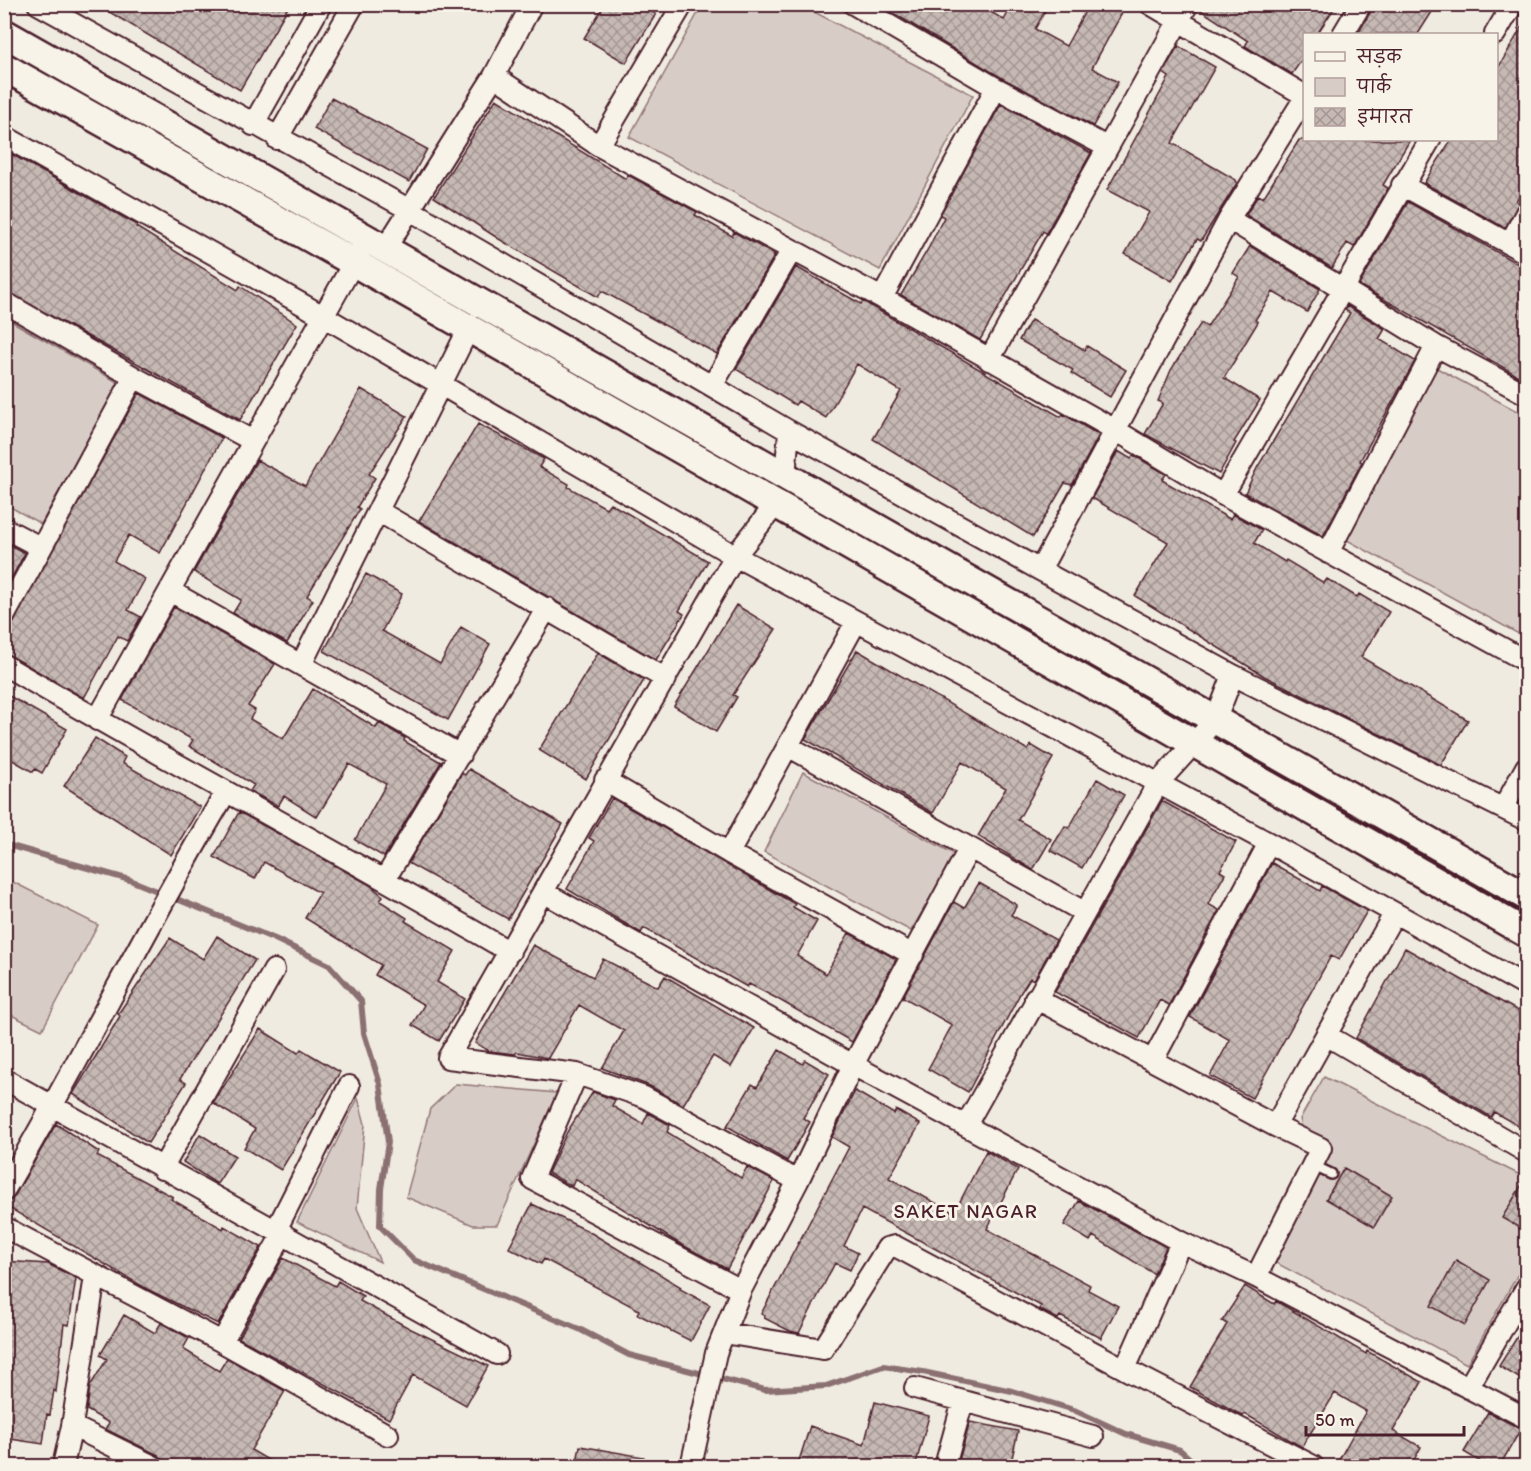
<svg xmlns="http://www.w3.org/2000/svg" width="1531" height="1471" font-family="Itim,'Playpen Sans Deva',sans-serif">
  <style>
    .park { fill: #d8cdc6; stroke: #917678; stroke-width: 1.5 }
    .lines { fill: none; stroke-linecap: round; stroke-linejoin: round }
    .stream { stroke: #8b6f72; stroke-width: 6 }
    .building { fill: url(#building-cross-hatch); stroke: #4a1f2b; stroke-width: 1.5 }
    .lane-casing { stroke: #4a1f2b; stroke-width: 14 }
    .street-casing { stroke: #4a1f2b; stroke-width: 24 }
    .secondary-casing { stroke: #4a1f2b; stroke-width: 32 }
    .lane { stroke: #f7f3e8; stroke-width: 9 }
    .street { stroke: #f7f3e8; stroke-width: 20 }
    .secondary { stroke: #f7f3e8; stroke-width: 27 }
    .labels { text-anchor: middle; stroke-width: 6; stroke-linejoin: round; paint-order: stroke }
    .neighbourhood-label { font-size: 20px; letter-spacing: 1.5px; fill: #4a1f2b; stroke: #f7f3e8 }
  </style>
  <defs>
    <pattern id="building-cross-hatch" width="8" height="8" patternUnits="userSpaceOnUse" patternTransform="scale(1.5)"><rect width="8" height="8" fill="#c6b8b3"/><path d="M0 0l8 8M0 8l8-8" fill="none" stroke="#a39592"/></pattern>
  </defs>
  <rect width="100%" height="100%" fill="#f0ebe0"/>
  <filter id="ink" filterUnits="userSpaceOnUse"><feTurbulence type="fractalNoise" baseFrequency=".0167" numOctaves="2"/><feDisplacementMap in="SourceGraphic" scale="12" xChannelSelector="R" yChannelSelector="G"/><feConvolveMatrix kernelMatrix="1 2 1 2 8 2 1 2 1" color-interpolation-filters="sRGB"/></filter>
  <g filter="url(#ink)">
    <path class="park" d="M703,4l98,1 172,90 -93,175 -251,-133z
      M4,317l115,66 -78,141 -36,-20z
      M1435,367l91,49v222l-179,-98z
      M803,772l153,83 -45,76 -147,-79z
      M5,878l93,47 -56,105 -37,-18z
      M1324,1077l202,101v82l-59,104 -204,-108 47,-99 -10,-38z
      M456,1084l101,9 -60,132h-24l-67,-28 24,-88z
      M358,1098l7,26 -8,84 23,54 -83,-40z"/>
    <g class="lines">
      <path class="stream" d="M4,844l126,36 145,59 54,26 32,36 3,32 16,51 8,58 -7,47 -1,37 34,34 165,69 50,26 136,35 61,-4 57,-20 40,6 89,19 62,19 52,24 54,16 18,16"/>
    </g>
    <path class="building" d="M96,4h194l-50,86z
      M605,4h52l-5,8 4,2 -30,49 -42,-25z
      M878,4h100l26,16 9,-16h36l-14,25 31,17 23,-42h18l15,9 -30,55 26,14 -25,44 -91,-48z
      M1200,4h137l-20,30h-12v21l-13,19 -47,-28 3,-5 -49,-32z
      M1375,4h62l-19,30h-60z
      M1527,18v165l-11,18 4,2 -15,25 -81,-45 27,-43h46v-70z
      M1178,46l37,21 -43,76 64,37 1,3 -36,58 -4,-2 -25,42 -47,-27 24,-42 -42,-22 62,-113 -6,-4z
      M331,98l96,51 -18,33 -95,-53z
      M496,99l130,80 2,-4 69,37 -2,3 37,21 2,-4 41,23 -58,99 -115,-63 -4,6 -99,-58 -65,-42z
      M1001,104l90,49 -45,80 -3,-2 -63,109 -79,-45 27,-46 16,-32 -4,-2z
      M1299,140h111l-27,45 5,3 -34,59 -7,-4 -15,25 -86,-53 12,-20 5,3z
      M4,150l133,75 -1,2 102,63 2,-4 57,38 -57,96 -236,-130z
      M1408,202l119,67v112l-168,-96z
      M1250,246l70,43 -13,23 -34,-20 -18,28 3,2 -34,56 36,22 -26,42 2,1 -17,31 -74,-40 18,-31 -5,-2 13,-31 30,-47 6,4 32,-50 -6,-4z
      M796,267l65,37 2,-3 13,8 185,108 2,-3 36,21 -27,50 -7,-2 -32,54 -160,-98 28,-48 -44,-27 -31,54 -28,-17 -3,4 -59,-36z
      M1347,306l38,23 -6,10 36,22 -55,100 2,1 -39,74 -78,-43 12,-25 93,-155 -5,-3z
      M1031,320l54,30 2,-4 39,24 -16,27 -39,-24 2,-3 -54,-30z
      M361,389l46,27 -38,58 6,4 -18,29 3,2 -53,87 6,4 -26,43 -54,-30 8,-13 -47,-28 63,-112 48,26z
      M139,393l83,45 -62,115 -31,-18 -15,26 31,18 -17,31 13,7 -14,24 -9,-5 -34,62 -80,-46v-14z
      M478,424l66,35 -5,8 30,17 -1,3 38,21 4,-5 98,58 -29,50 5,3 -28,46 -237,-139z
      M1118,451l13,8 2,-4 33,19 -4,6 66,38 2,1 3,-5 29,16 -8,13 31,19 1,-2 38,23 3,-4 30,18 2,-3 30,18 -28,45 107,63 -27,45 -177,-89 -129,-80 33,-54 -76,-44z
      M4,542l21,11 -20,37 -1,-1z
      M366,574l36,20 -20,37 58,33 21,-37 29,17 -42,76 -124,-69z
      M736,605l40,24 -43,66 4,2 -21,35 -42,-26z
      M174,607l101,57 -27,42 7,4 -5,9 33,20 30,-50 63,39 3,-5 26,15 -1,3 37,21 -57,95 -29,-17 31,-56 -37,-20 -32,53 -33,-21 -6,10 -28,-15 4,-6 -65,-39 4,-6 -71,-40z
      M857,650l171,100 3,-5 22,13 -35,62 33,19 -18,31 -55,-34 28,-48 -44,-26 -29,51 -128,-74z
      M598,653l46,27 -58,99 -47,-29z
      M4,693l63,36 -25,44 -7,-4 -2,3 -29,-17z
      M95,738l30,19 -3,6 78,44 -29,48 -107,-69z
      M469,769l94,55 -55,95 -100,-56 54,-90 3,2z
      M1097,779l27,16 -42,73 -32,-18 15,-24 4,2z
      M612,798l160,93 23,13 -2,3 24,14 -20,35 29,18 23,-41 47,26 -44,83 -76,-44 -27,-14 -2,3 -103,-59 -3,5 -74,-44 27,-48 -5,-3z
      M1162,801l74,41 -16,29 5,3 -17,30 11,6 -50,95 -9,-5 -21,38 -84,-46z
      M239,812l131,73 13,11 -3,5 27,17 -2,3 50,30 -18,31 28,17 -26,42 -27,-16 12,-20 -49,-30 6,-10 -76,-47 15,-25 -56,-31 -9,17 -41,-22z
      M1272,863l48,28 2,-5 45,25 -28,49 -8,-4 -79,142 -42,-22 20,-36 -40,-23z
      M979,883l38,22 -6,10 45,25 -22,40 -4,-2 -9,14 -53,100 -40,-23 24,-44 -49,-28 51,-95 10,6z
      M217,936l38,24 -75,119 6,4 -38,60 -75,-49 47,-78 -2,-2 52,-76 33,21z
      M533,945l60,32 10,-18 55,28 7,-11 89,52 -23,39 -18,-11 -30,49 -33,-19 -48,-18 22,-37 -45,-26 -31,53 -31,-6 -2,2 -26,-3 -14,-8z
      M1405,948l122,68v37l-7,11 7,4v63l-33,-19 -3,5 -135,-79z
      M260,1029l38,24 3,-4 39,23 -59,98 -37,-22 11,-19 -42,-26z
      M779,1050l24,14 2,-4 24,14 -26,44 7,4 -23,39 -60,-35 25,-42 5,3z
      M855,1091l39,23 2,-4 24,14 -31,54 65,35 32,-62 32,18 -31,60 103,56 -2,5 30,16 -17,32 -41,-22 -2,3 -19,-10 2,-3 -179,-97 -18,37 14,7 -8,17 -15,-7 -36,70 -9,-2 -26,-13 1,-2 -4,-2 88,-167 -17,-10z
      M593,1092l22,8 -3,6 31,18 5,-11 22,12 -3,7 74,46 6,-11 27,14 -47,88 -52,-28 -100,-62 -3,7 -24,-13 19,-41z
      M56,1124l43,28 -2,4 76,41 -2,2 52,30 1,-3 37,21 -43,77 -71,-35 -143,-84 10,-8z
      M200,1134l35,22 -18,28 -34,-22z
      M1344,1168l48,28 -18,31 -48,-28z
      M1527,1176v56l-25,-14z
      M1079,1201l87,46 -12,27 -61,-38 -3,5 -26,-16z
      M532,1204l56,27 93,56 -1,2 30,16 -19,36 -54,-27 2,-4 -95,-51 -3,5 -32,-16z
      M283,1258l52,28 3,-5 25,15 -3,5 49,27 79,38 -22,39 -53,-30 -24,44 -150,-81z
      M1456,1260l34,20 -25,45 -34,-19z
      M4,1261l44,3 28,14 -7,47 -5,-1 -8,68 -2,-2 -4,25 -3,-1 -4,30 -39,-6z
      M1245,1286l29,18 2,-3 90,53 1,-3 55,31 -29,49 28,16 -11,20h-75l31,-56 -31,-18 -33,54 -57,-33 -2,2 -53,-29 37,-63 -5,-3z
      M124,1315l31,18 6,-10 28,15 -6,11 36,22 8,-13 58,33 -34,59 29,17h-109l-13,-12 -53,-26 4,-6 -22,-13 3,-24 17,-27 -7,-4z
      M1527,1321v62l-28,-17z
      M875,1402l54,14 -14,51h-118l13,-41 54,19z
      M1488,1412l33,17 -22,38h-10l-25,-15z
      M970,1422l48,9 -8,36h-53z
      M580,1446l64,11 -1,10h-67z"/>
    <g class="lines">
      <defs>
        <path id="lane" d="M1312,1165l19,9"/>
        <path id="street" d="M38,4l372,206 379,221 251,139 193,105 293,145
          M853,4l143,84 111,59
          M1150,4l154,91
          M1343,34l18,-30
          M1495,34l18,-30
          M494,76l105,70 283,152 235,133 106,64 303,166
          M253,125l68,-121
          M4,136l319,180 412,240 534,287 257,143
          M277,139l77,-135
          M599,146l84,-142
          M1402,185l124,68
          M1229,219l207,127 90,48
          M1510,243l16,-30
          M385,249l109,-173 38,-72
          M882,298l114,-210
          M4,302l130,75 119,64
          M989,360l199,-356
          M712,386l80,-136
          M785,476l4,-45
          M1223,495l207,-355
          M776,504l-41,52 -287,502 129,16 67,23 154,84
          M378,511l288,168
          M4,528l36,19
          M1328,553l108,-207
          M1040,570l189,-351 75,-120
          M170,591l290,164
          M4,617l130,-240
          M4,665c168,99 339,189 506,287
          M301,665l167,-335
          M97,720l263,-469
          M788,746l296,166
          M605,780l124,73 184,102
          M1504,807l22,-40
          M729,853l127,-231
          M385,879l162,-271
          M543,892l310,173 328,177 75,35 270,141
          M1035,998l240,128 46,22 -65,129
          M1326,1035l200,117
          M1153,1060l116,-217
          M577,1074l-45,105 209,111
          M4,1079l493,275
          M966,1125l192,-342 58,-64 17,-44
          M1275,1126l119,-212
          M162,1169l112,-199
          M4,1191c77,-131 144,-268 222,-399
          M4,1227l218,115 166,93
          M276,1230l73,-144
          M1181,1242l-56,127 188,97
          M724,1333l99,16 64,-101 8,-2 230,123
          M222,1342l61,-109
          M915,1388l178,48
          M1468,1388l58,-100
          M72,1426l81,40
          M63,1466l9,-40 23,-150
          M691,1466l25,-113 25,-63 57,-109 55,-116 116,-216
          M945,1466l18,-65"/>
        <path id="secondary" d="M4,33l1522,863
          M4,67l349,195 1173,671"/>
      </defs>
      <use href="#lane" class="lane-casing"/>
      <use href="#street" class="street-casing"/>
      <use href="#secondary" class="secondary-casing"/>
      <use href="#lane" class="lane"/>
      <use href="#street" class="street"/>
      <use href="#secondary" class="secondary"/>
    </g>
  </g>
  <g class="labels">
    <g class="neighbourhood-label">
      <text x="966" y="1218">SAKET NAGAR</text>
    </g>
  </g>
  <rect width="1531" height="1471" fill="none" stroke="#f7f3e8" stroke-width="24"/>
  <rect x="12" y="12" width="1507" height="1447" fill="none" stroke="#4a1f2b" stroke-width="2" filter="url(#ink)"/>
  <rect x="1303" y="33" width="195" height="108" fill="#f7f3e8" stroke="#b29e9c" stroke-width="1.5"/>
  <rect x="1315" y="52" width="30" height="9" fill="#f7f3e8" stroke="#b29e9c" stroke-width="1.5"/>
  <text x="1357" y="63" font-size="18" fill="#4a1f2b">सड़क</text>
  <rect x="1315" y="78" width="30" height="18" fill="#d8cdc6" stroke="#b29e9c" stroke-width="1.5"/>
  <text x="1357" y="93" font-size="18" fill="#4a1f2b">पार्क</text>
  <rect x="1315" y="108" width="30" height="18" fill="url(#building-cross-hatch)" stroke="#b29e9c" stroke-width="1.5"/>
  <text x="1357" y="123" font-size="18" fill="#4a1f2b">इमारत</text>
  <path d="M1306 1426v9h158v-9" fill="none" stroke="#4a1f2b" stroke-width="3"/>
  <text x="1315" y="1426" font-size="18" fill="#4a1f2b" stroke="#f7f3e8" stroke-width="4.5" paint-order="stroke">50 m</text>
</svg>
